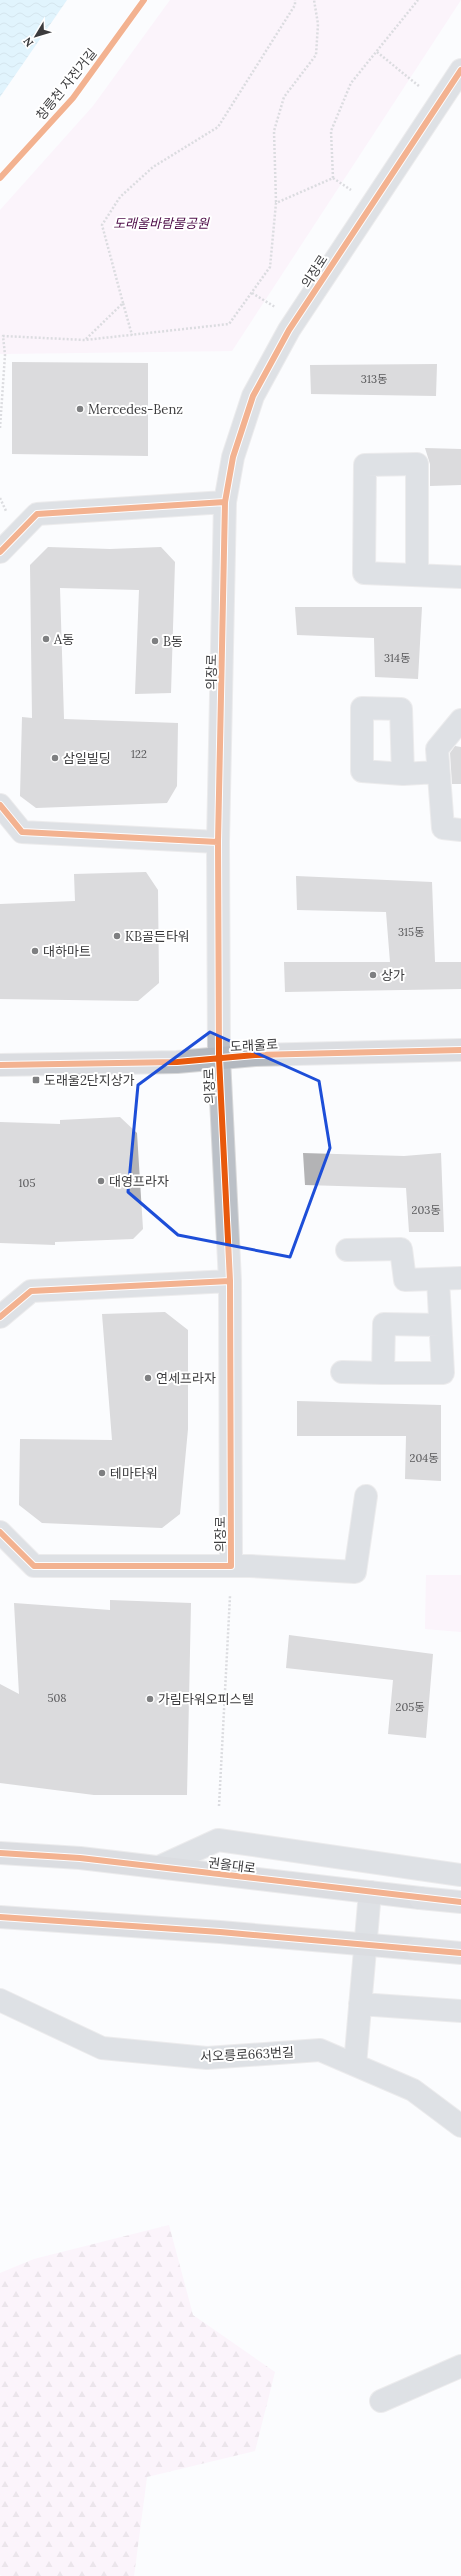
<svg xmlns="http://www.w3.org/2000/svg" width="461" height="2576" font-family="Lora,'Noto Sans KR',serif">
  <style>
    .green { fill: #fbeaf9 }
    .forest { fill: url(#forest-firs) }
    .water { fill: url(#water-waves) }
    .building { fill: #b3b3b5 }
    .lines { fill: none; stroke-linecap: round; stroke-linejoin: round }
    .minor-casing { stroke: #d9d9da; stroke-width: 24 }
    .major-casing { stroke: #d9d9da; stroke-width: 24 }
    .highway-casing { stroke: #d9d9da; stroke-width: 24 }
    .path { stroke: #b4b7bc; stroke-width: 2.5; stroke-dasharray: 2 2; stroke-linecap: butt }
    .minor { stroke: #bbc0c7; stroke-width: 22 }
    .major { stroke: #b3b8bf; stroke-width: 22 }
    .highway { stroke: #b8bdc4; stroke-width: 22 }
    .cycleway-casing { stroke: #fff; stroke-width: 8 }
    .cycleway { stroke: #e8590c; stroke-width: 6 }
    .marked { fill: none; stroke: #1d4ed8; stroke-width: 3; stroke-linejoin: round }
    .poi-dot { fill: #7e7f81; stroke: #fff; stroke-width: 1.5 }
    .labels { text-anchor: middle; stroke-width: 4; stroke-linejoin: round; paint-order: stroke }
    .number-label { font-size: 11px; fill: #59595b }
    .street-label { font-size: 13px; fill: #3b3b3d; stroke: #fff }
    .park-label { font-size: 13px; font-style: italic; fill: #4d0b47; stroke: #fff }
    .poi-label { font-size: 13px; fill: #3b3b3d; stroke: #fff; text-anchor: start }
  </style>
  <defs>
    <pattern id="forest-firs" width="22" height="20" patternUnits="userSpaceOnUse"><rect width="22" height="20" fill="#fbeaf9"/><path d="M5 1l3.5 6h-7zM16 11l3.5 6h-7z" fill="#d8cad6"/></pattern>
    <pattern id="water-waves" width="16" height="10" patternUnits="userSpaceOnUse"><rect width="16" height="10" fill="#c0eafd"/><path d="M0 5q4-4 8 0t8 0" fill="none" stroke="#a6cada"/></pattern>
  </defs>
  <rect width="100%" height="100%" fill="#fbfcfe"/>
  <path class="green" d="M170,0h291l-229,351 -232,3v-144l93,-104z
    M426,1575h35v57l-36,-3z"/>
  <path class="forest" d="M169,2225l24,90 82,57 -20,79 -108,26 -13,99h-132l-2,-1v-302l34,-14z"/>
  <path class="water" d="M0,0h67l-67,97z"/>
  <path class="building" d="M12,362l136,1v93l-136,-2z
    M437,364l-1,32 -125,-2 -1,-29z
    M425,448l36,1v36l-31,1v-22z
    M48,547l62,2 51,-2 14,15 -4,131 -36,1 4,-104 -79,-2 4,131 114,4 -1,63 -10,17 -131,5 -16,-12 2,-79 10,1 -2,-153z
    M295,607h127l-4,72 -43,-2 -1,-39 -77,-3z
    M455,746l6,1v37h-9l-2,-31z
    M146,872l12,18 1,93 -21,18 -138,-2v-95l75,-3 -1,-27z
    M296,876l136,6 3,80h26v27l-176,3 -1,-30h106l-4,-50 -89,-2z
    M120,1117l17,16 6,96 -10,10 -78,3v3l-55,-2v-121l60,2v-4z
    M303,1153l101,3 37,-3 3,79h-35l-3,-44 -101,-3z
    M165,1312l23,18v99l-8,85 -18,14 -120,-5 -23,-18 1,-66 92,1 -10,-126z
    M297,1401l144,4v76l-36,-2 1,-43h-109z
    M110,1600l81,3 -4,192h-93l-94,-12v-99l19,10 -5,-91 96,7z
    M289,1635l144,19 -7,84 -38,-4 5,-54 -107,-12z"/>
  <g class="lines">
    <defs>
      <path id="minor" d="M0,552l37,-38 188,-12
        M417,574v-110l-52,1 -1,108 97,4
        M461,720l-24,29 6,79 18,2
        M403,774l-2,-65 -39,-1v63l41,3 34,-2
        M0,805l22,27 196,10
        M347,1250l54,-1 4,31 56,-2
        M438,1279l5,94h-60l1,-49 56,1
        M0,1317l31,-26 199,-10
        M342,1372l41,1
        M0,1532l34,34h216l105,6 11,-76
        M231,1566l-1,-285 -11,-223 -1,-216 7,-340 8,-45 20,-61 36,-66 172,-260
        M159,1867l59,-27 243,35
        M0,2000l102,48 105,10 113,-8 93,40 48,36
        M360,2004l101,7
        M355,2065l15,-173
        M381,2401l80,-35"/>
      <path id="major" d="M0,1065l177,-3 78,-7 206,-5
        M0,1853l80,5 340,40
        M0,1917l220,15 198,17"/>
      <path id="highway" d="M420,1898l41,4
        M418,1949l43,4"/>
    </defs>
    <use href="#minor" class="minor-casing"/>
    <use href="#major" class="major-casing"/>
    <use href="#highway" class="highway-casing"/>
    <path class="path" d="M377,52l43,35
      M333,178l18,12
      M276,202l-2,-71 10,-34 32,-42 2,-31 -4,-24
      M252,293l23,14
      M123,303l-21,-78 18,-28 33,-30 65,-40 77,-122v-5
      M86,339l37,-36 9,32
      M0,428l5,-73 -2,-19 82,4 144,-16 41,-57 6,-64 57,-25 -2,-47 20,-48 67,-83
      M0,498l6,13
      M219,1806l11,-210"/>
    <use href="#minor" class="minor"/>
    <use href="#major" class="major"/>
    <use href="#highway" class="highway"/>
    <defs>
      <path id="cycleway" d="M0,178l73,-80 71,-98
        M0,552l37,-38 188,-12
        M0,805l22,27 196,10
        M0,1065l177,-3 78,-7 206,-5
        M0,1317l31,-26 199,-10
        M0,1532l34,34h197l-1,-285 -11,-223 -1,-216 7,-340 8,-45 20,-61 36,-66 172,-260
        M0,1853l80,5 381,44
        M0,1917l220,15 241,21"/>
    </defs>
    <use href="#cycleway" class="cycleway-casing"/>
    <use href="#cycleway" class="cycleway"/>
  </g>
  <path d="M0 0H461V2576H0ZM210,1032l109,49 11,67 -40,109 -112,-22 -50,-43 10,-107z" fill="#fbfcfe" fill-opacity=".55" fill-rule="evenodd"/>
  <path class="marked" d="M210,1032l109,49 11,67 -40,109 -112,-22 -50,-43 10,-107z"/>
  <g class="poi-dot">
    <circle cx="80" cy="409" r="4"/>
    <circle cx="46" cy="639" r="4"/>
    <circle cx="155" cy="641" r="4"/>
    <circle cx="55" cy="758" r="4"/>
    <circle cx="117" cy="936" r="4"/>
    <circle cx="35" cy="951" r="4"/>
    <circle cx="373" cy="975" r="4"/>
    <rect x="32" y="1076" width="8" height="8" rx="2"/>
    <circle cx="101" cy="1181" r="4"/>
    <circle cx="148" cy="1378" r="4"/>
    <circle cx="102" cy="1473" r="4"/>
    <circle cx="150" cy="1699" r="4"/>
  </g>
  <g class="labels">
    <g class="number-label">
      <text x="374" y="383">313동</text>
      <text x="397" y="662">314동</text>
      <text x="139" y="758">122</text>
      <text x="411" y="936">315동</text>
      <text x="27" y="1187">105</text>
      <text x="426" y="1214">203동</text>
      <text x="424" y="1462">204동</text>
      <text x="57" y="1702">508</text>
      <text x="410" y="1711">205동</text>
    </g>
    <g class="street-label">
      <text transform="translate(66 84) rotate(-51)" y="5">창릉천 자전거길</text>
      <text transform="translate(314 271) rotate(-57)" y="5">의장로</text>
      <text transform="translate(211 672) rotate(-89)" y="5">의장로</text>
      <text transform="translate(254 1045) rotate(-3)" y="5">도래울로</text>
      <text transform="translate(209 1086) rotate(-92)" y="5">의장로</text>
      <text transform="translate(220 1534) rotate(-90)" y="5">의장로</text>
      <text transform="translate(232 1865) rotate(7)" y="5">권율대로</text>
      <text transform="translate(247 2054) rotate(-3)" y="5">서오릉로663번길</text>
    </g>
    <g class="park-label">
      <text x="161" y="228">도래울바람물공원</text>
    </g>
    <g class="poi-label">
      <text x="88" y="414">Mercedes-Benz</text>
      <text x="54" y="644">A동</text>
      <text x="163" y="646">B동</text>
      <text x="63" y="763">삼일빌딩</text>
      <text x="125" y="941">KB골든타워</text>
      <text x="43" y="956">대하마트</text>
      <text x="381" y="980">상가</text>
      <text x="44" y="1085">도래울2단지상가</text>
      <text x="109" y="1186">대영프라자</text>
      <text x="156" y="1383">연세프라자</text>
      <text x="110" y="1478">테마타워</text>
      <text x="158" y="1704">가림타워오피스텔</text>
    </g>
  </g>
  <g transform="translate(36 36) rotate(232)" stroke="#ffffff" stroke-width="3" paint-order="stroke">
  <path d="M0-3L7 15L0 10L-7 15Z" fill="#3b3b3d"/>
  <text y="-6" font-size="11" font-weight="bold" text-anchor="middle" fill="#3b3b3d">N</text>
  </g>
</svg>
